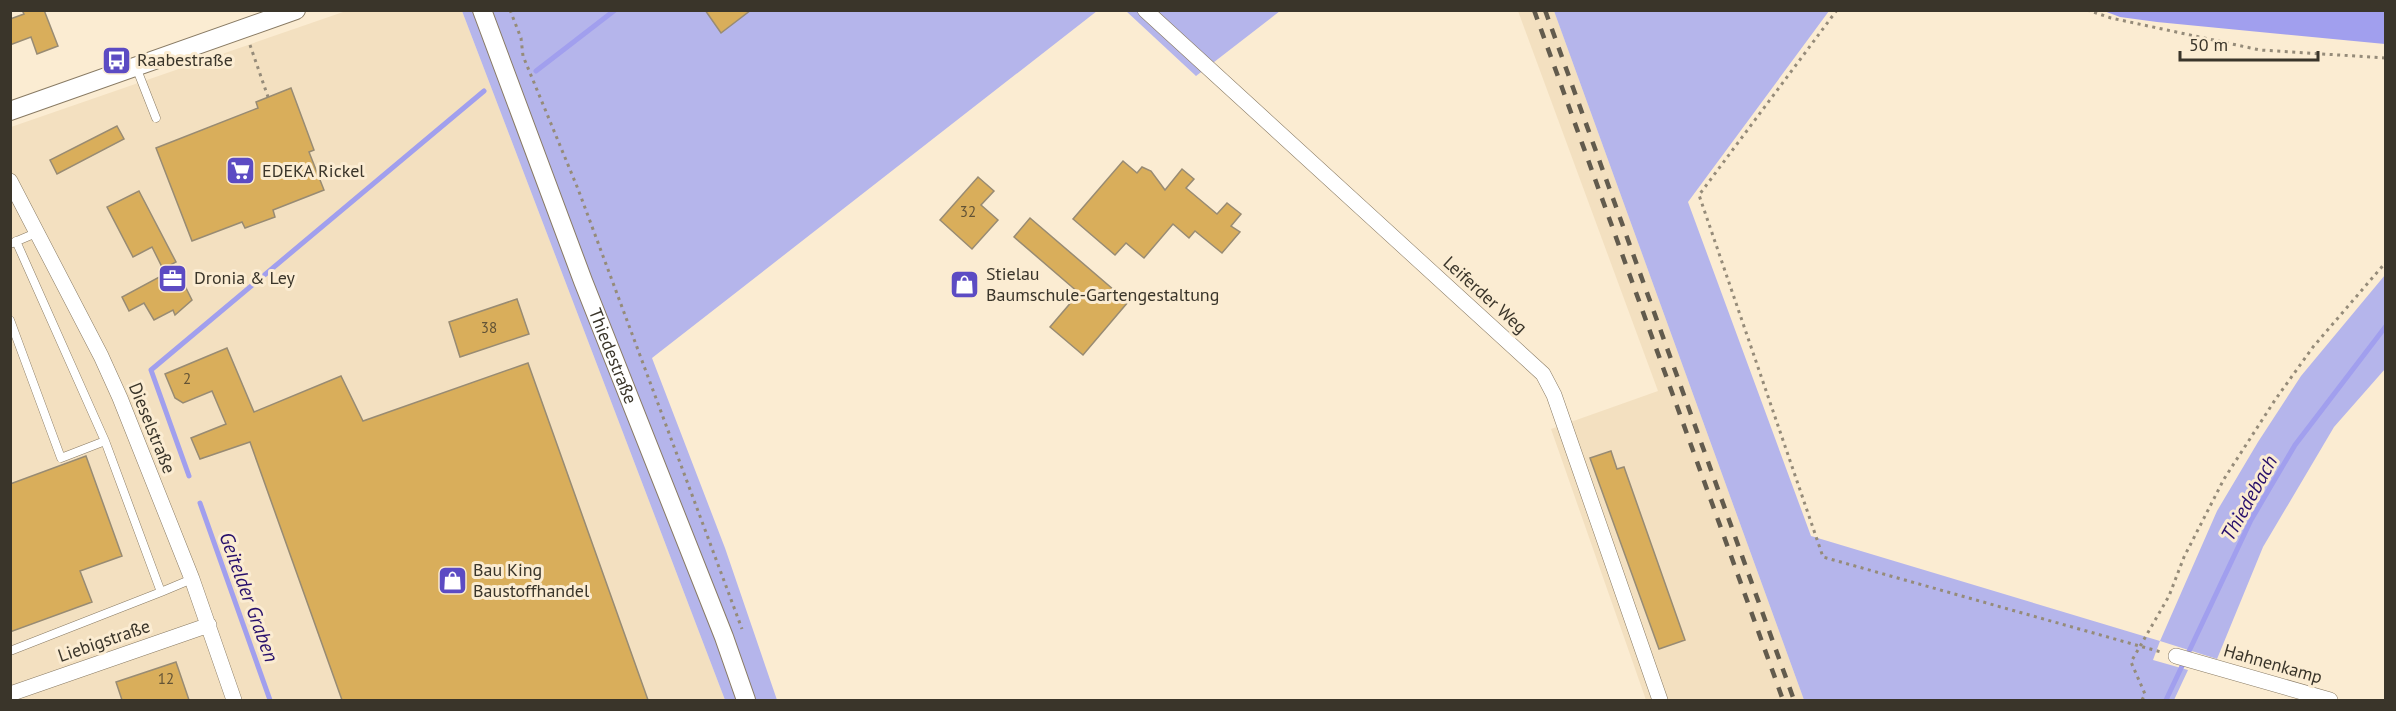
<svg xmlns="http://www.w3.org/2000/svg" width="2396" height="711" font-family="'PT Sans',sans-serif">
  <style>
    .built { fill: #f3e0c0 }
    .green { fill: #b5b5eb }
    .water { fill: #a19fee }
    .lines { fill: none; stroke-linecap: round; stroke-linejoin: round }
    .stream { stroke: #a19fee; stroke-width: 5 }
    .building { fill: #d9ae5b; stroke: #988b73; stroke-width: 1.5 }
    .service-casing { stroke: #887a63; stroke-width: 9 }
    .minor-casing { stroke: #887a63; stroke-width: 16 }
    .tertiary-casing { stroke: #887a63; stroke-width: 20 }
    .path { stroke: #958b79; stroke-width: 3; stroke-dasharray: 3 4.5; stroke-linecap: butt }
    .service { stroke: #fff; stroke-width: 8 }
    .minor { stroke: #fff; stroke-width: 15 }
    .tertiary { stroke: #fff; stroke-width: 18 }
    .rail { stroke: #625b4d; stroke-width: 4.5; stroke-dasharray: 10 10; stroke-linecap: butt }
    .labels { text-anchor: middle; stroke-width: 6; stroke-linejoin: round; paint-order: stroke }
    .number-label { font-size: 15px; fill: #625336 }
    .poi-label { font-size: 18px; fill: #3a352a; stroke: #fbecd2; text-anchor: start }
    .street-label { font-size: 18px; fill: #3a352a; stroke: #fbecd2 }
    .water-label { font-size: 20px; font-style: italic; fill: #270f6b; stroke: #fbecd2 }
  </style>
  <rect width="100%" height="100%" fill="#fbecd2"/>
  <path class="built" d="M346,11h116l263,689h-714v-573z
    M1518,11h36l250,689h-158l-95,-271 107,-38z"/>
  <path class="green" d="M462,11h635l-445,347 73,190 52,152h-52z
    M1126,11h154l-84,65z
    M1554,11h275l-141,191 123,334 349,105 57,-130 41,-69 43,-66 84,-101v94l-51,58 -71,120 -46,112 -57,-18 -7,19 35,10 -14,30h-370z"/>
  <path class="water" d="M2104,11h281v33l-228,-22 -37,-5z"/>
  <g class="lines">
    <path class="stream" d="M536,71l79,-61
      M189,476l-38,-106 333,-279
      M200,503l70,197
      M2166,700l85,-180 44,-75 91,-119"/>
  </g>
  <path class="building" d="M22,10h22l14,36 -21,8 -6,-17 -21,8v-26l14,-5z
    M705,10h46l-30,23z
    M291,88l23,62 -5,2 15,38 -51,20 2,7 -30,11 -3,-6 -50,19 -36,-93 102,-40 -2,-6z
    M117,126l7,13 -67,35 -7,-14z
    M1123,161l14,12 5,-6 9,4 14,19 17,-21 12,10 -8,9 31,26 10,-11 14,11 -10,12 9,6 -18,21 -27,-22 -6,7 -16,-14 -29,34 -18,-15 -11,12 -42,-36z
    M978,177l16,14 -13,14 17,15 -26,29 -32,-29z
    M139,191l37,71 -13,7 -11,-22 -19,10 -26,-50z
    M1030,218l98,84 -45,53 -33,-28 29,-34 -65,-56z
    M176,268l16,32 -17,15 -2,-5 -19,10 -10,-17 -15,8 -7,-14z
    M517,299l12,35 -69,23 -11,-35z
    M227,348l27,64 87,-36 22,45 165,-58 120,337h-306l-92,-258 -50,17 -9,-21 35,-14 -14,-33 -29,12 -8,-5 -10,-24z
    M1611,451l6,18 7,-2 61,173 -26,9 -69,-191z
    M86,456l36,100 -42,15 12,31 -82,30v-148z
    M176,662l13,38h-67l-6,-18z"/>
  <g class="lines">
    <defs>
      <path id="service" d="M136,67l20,51
        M16,241l89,200
        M10,244l26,-11
        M10,320l51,138 44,-17 56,151 -151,59
        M161,592l31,-13"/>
      <path id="minor" d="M1145,10l398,364 11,21 106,305
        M10,181l91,175 19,42 72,181 42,121
        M2176,656l154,44
        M10,694l199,-69"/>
      <g id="tertiary">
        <path id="s1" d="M482,10l101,271 141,356 22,63"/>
        <path d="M10,111l286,-101"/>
      </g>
    </defs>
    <use href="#service" class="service-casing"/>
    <use href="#minor" class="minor-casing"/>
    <use href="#tertiary" class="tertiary-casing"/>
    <path class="path" d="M510,10l11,28 2,18 55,133 164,440
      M1837,10l-138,185 124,362 338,95
      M2087,10l24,8 149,32 126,8
      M250,45l18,52
      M2142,700l3,-6 -14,-32 38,-66 15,-39 40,-78 51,-79 38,-53 73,-85"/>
    <use href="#service" class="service"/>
    <use href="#minor" class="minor"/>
    <use href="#tertiary" class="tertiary"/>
    <path class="rail" d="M1534,10l249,690
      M1545,10l249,690"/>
  </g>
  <defs>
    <symbol id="bus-square" viewBox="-11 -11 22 22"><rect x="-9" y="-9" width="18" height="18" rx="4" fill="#5c4bc3" stroke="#fbecd2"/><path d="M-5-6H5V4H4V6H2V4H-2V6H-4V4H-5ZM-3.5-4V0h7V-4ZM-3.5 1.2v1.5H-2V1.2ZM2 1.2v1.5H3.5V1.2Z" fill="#fff"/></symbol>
    <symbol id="supermarket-square" viewBox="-11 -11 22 22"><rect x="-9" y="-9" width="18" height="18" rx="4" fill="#5c4bc3" stroke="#fbecd2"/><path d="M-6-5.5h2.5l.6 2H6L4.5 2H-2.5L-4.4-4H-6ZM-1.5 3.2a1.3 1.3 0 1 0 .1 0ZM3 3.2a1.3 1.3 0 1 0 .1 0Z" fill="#fff"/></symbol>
    <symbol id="office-square" viewBox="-11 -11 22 22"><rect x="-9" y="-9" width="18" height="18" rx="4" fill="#5c4bc3" stroke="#fbecd2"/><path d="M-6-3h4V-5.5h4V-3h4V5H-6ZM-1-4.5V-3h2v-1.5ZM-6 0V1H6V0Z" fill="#fff"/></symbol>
    <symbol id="shop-square" viewBox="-11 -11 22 22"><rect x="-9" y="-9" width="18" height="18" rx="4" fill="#5c4bc3" stroke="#fbecd2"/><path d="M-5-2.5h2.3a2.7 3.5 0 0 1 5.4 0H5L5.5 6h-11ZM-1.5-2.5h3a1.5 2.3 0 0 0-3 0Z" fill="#fff"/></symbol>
  </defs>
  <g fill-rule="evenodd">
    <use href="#bus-square" x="100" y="44" width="33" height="33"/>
    <use href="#supermarket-square" x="224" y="154" width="33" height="33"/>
    <use href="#office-square" x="156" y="262" width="33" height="33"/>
    <use href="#shop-square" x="948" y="268" width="33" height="33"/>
    <use href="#shop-square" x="436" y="564" width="33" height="33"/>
  </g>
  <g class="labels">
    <g class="number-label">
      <text x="968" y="217">32</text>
      <text x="489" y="333">38</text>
      <text x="187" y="384">2</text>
      <text x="166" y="684">12</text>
    </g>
    <g class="poi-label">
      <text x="137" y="66">Raabestraße</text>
      <text x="262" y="177">EDEKA Rickel</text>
      <text x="986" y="280">Stielau<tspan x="986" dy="21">Baumschule-Gartengestaltung</tspan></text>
      <text x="194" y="284">Dronia &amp; Ley</text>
      <text x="473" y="576">Bau King<tspan x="473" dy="21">Baustoffhandel</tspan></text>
    </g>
    <g class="street-label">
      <text transform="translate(1485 295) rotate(42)" y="6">Leiferder Weg</text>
      <text dy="6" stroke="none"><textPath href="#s1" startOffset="370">Thiedestraße</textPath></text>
      <text transform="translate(152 428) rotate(68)" y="6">Dieselstraße</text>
      <text transform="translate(104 641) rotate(-19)" y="6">Liebigstraße</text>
      <text transform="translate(2273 664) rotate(16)" y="6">Hahnenkamp</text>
    </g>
    <g class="water-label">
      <text transform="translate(2249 498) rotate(-61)" y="7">Thiedebach</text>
      <text transform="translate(249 597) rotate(70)" y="7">Geitelder Graben</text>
    </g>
  </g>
  <rect width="2396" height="711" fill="none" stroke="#3a352a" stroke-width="24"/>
  <path d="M2180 51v9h138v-9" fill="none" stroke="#3a352a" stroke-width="3"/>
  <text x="2189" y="51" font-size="18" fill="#3a352a" stroke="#fbecd2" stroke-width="4.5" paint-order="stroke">50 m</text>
</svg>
